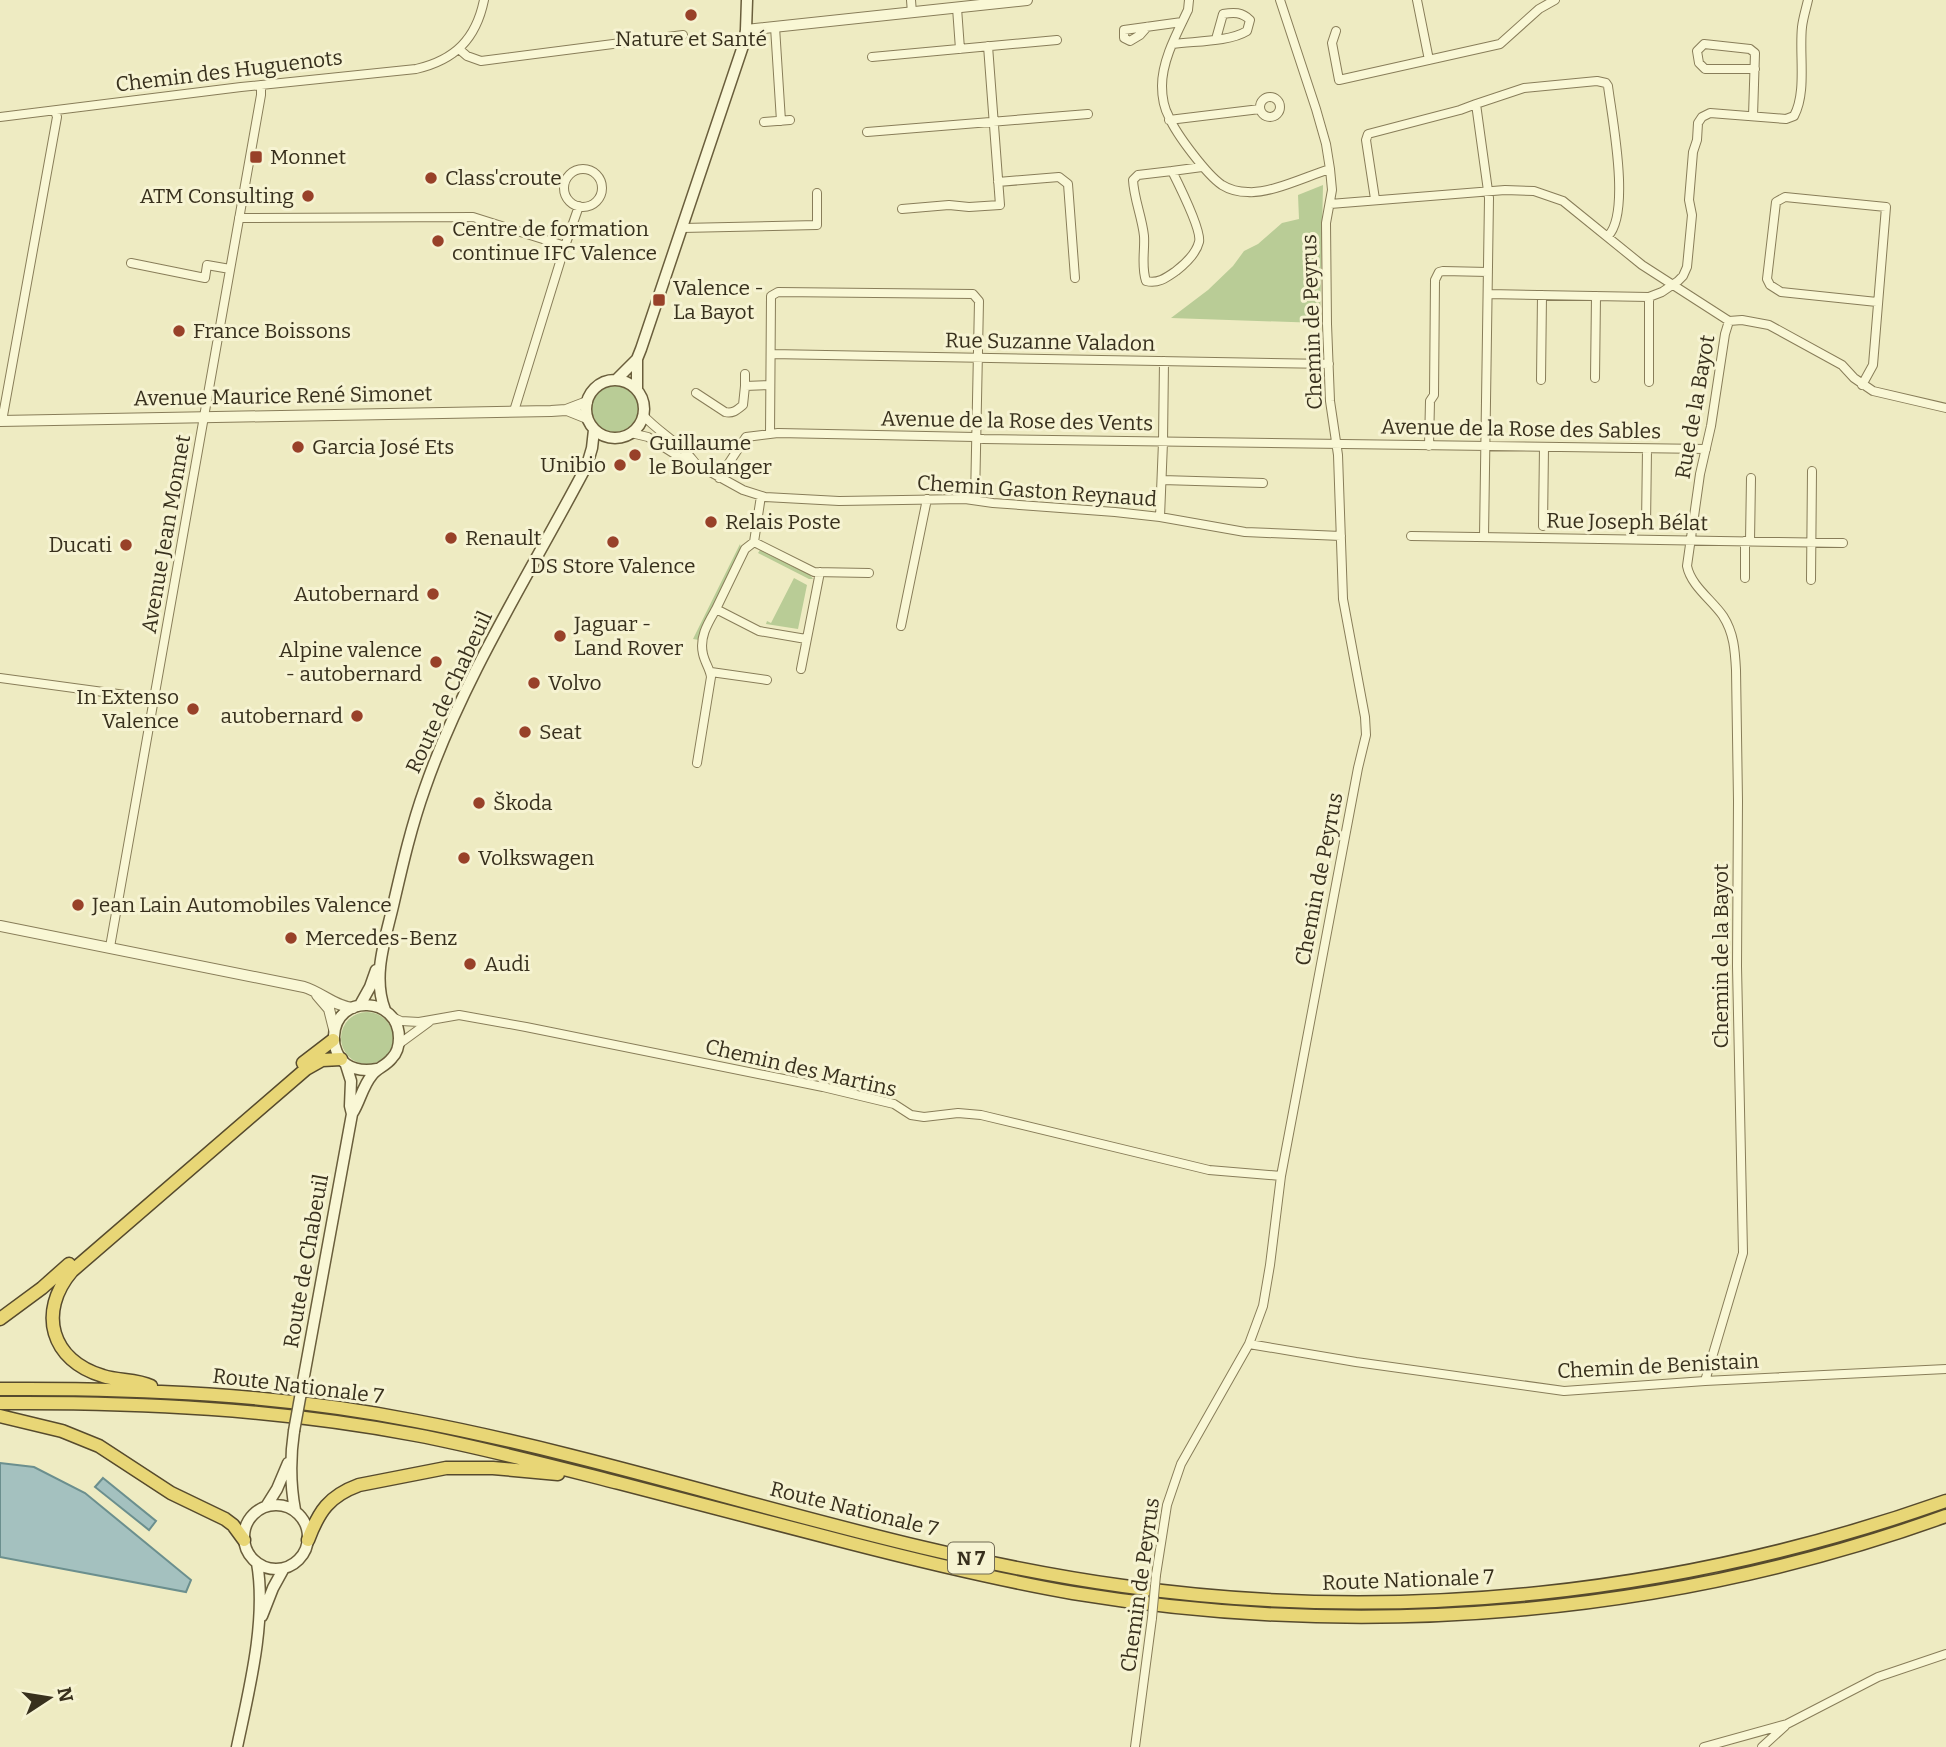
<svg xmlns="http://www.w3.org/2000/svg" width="1946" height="1747" font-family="Bitter,serif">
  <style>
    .green { fill: #b9cc96 }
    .water { fill: #a4c1bf; stroke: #6b8f8e; stroke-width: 2 }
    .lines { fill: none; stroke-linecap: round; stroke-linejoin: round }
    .minor-casing { stroke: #887d59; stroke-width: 10 }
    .tertiary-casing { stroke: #887d59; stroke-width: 12 }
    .secondary-casing { stroke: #6a5e3c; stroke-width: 13 }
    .trunk-casing { stroke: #564a2d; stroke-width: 15 }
    .minor { stroke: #f9f7d5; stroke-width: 8 }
    .tertiary { stroke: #f9f7d5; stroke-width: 10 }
    .secondary { stroke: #f9f7d5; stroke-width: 10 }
    .trunk { stroke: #e8d676; stroke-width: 12 }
    .minor-bridge-casing { stroke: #887d59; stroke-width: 10; stroke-linecap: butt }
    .secondary-bridge-casing { stroke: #6a5e3c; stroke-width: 13; stroke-linecap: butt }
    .minor-bridge { stroke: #f9f7d5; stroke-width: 8 }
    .secondary-bridge { stroke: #f9f7d5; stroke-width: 10 }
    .poi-dot { fill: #984129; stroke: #f6f3d2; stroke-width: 2.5 }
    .labels { text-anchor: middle; stroke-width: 6; stroke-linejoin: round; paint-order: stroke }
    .shield { fill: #f6f3d2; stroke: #716a53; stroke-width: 2 }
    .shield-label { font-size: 19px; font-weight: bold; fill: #38301d }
    .poi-label { font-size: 21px; fill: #38301d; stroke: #f6f3d2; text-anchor: start }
    .street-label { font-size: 21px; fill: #38301d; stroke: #f6f3d2 }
  </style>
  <rect width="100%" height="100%" fill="#eeebc2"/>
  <path class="green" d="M1323,185l-3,138 -149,-5 37,-28 25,-24 11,-15 14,-7 24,-21 17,-4 -1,-24z
    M592 409a23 23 0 1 1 46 0a23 23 0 1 1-46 0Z
    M740,544l1,4 -38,77 -4,15 -6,-1z
    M760,550l50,25 3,4h-4l-51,-26z
    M794,578l13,7 -9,44 -32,-5 1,-3 4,2z
    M341 1038a26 26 0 1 1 52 0a26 26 0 1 1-52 0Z"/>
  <path class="water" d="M0,1463l34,4 51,26 106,87 -5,12 -186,-35z
    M103,1478l53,43 -7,9 -54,-43z"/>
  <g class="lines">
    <defs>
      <path id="minor" d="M911,0l1,13
        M1189,0l-1,10c-11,23 -26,50 -26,76 0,10 2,22 7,31 7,17 38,58 53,68 8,5 17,7 26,7 22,2 59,-16 82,-23
        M1417,0l12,60
        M957,8l3,41
        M775,27l6,94
        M1147,27l-7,8 -10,6 -6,-3v-8l58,-8
        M1336,31l-4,12 7,37 161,-36 39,-35 16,-9
        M1173,44c22,-3 56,-2 74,-13l3,-11c-8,-8 -16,-8 -27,-6l-7,25
        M459,49l8,7 14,5 202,-26
        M872,57l185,-17
        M1260 107a10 10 0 1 1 20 0a10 10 0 1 1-20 0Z
        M1476,104l48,-16 73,-7 9,2 2,3c4,32 23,127 0,150
        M1753,116l2,-63 -5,-4 -46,-5 -7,7 2,12 6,6h50
        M0,117l241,-30 175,-18c39,-9 60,-30 68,-69
        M1169,120l91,-11
        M764,122l26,-2
        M867,132l221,-18
        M564 188a19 19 0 1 1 38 0a19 19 0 1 1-38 0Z
        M1172,171c6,12 30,60 27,71 -3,12 -14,22 -23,29 -10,7 -18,13 -30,10 -5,-15 -1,-30 -2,-45 -2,-19 -10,-37 -11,-56l5,-5z
        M1172,171l30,-4
        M998,182l61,-5 9,7 7,94
        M1375,199l-9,-59 2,-6 92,-24 16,-6 13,94 -5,339
        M1330,204l175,-14 29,1 29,10 79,64 87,56 13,-1 27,5 73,40 12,13 19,13 73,17
        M902,209l47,-4 20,2 31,-2 -12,-159
        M239,218l234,-1 92,29
        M682,228l135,-3v-32
        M131,263l74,15 2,-13 23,4
        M1488,294l161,3 13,-5 16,-11 5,-5 4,-9 5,-52 -3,-15 4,-48 4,-12 1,-17 4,-6 8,-4 76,6 8,-3c13,-24 5,-62 8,-89 1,-9 4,-18 6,-27
        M771,354l558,10
        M745,374v12
        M1595,378l1,-82
        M1541,380l1,-85
        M1649,382v-85
        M1862,385l11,-20 13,-158 -101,-10 -9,5 -9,77 3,6 11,7 96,10
        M696,393l29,19c8,2 12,-2 18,-7l2,-19 25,-1
        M514,411l51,-165 14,-40
        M643,415c16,18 39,29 53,49
        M2,421l55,-304 -2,-6
        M631,433l17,4 36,23 12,4 47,26 22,7 74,4 126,-2 28,4 122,9 45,5 85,15 96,4
        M770,434l1,-138 7,-4 195,2 6,7 -4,199
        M1429,446l1,-45 4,-6 1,-115 4,-8 4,-1 45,1
        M719,478l27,-41 32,-4 197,4 8,2 723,10
        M1162,480l101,3
        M761,496l-7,46 60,30 55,1
        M1160,517l3,-75 1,-81
        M1543,526l1,-79
        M1646,526l1,-77
        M1411,536l432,7
        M1750,541l1,-63
        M754,542l-9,7 -29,60 43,22 47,8
        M1745,578v-37
        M1811,580l1,-109
        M901,626l26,-127
        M801,669l19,-97
        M711,672l56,8
        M0,678l155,21
        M697,763l14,-86c-1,-8 -6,-14 -8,-23 -4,-17 5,-31 13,-45
        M110,947l151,-852v-10
        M392,1017l9,4 18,1 40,-7 67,12 297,60 71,17 17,11 13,2 34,-4 23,2 228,55 72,6
        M399,1044l30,-22
        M1249,1344l107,18 208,29 141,-10 241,-12
        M1705,1381l38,-128 -6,-287 1,-165 -2,-131c-1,-19 -2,-37 -13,-54 -11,-16 -32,-30 -36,-50l13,-92 11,-48 14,-92 4,-13
        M1156,1575l11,-70 14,-41 68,-120 14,-38 7,-41 11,-89 77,-408 8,-33 -1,-18 -22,-118 -5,-144 -8,-54 -3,-77 -1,-101 6,-33 -2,-21 -4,-25 -10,-35 -36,-109
        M1135,1747l17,-129
        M1704,1747l83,-23 91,-47 68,-23
        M1762,1747l23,-21"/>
      <path id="tertiary" d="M746,30l281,-30
        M567,410l20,8
        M0,421l551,-10 15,-1 21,-8
        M0,926l304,61c17,5 30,19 49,21
        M317,995l12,14 5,20"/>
      <path id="secondary" d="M616,380l21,-21 4,-10 103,-306 2,-13 1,-30
        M586 409a29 29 0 1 1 58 0a29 29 0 1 1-58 0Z
        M637,390v-31
        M360,1005l10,-18 6,-17
        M385,1010c-13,-33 0,-70 8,-104 9,-39 18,-79 32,-118 39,-112 107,-218 162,-323l5,-17 2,-18
        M352,1114c8,-12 10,-27 20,-39 5,-7 14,-9 20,-17 5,-5 7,-12 7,-20 0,-42 -63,-45 -65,-2 -1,10 4,22 12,28 10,7 20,7 31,5
        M302,1387l50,-273 -2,-8 1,-25 -5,-16
        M294,1431c-4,27 -4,52 1,79
        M244 1537a32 32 0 1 1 64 0a32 32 0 1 1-64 0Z
        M267,1505l10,-16 11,-26
        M262,1616l11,-28 11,-20
        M237,1747c12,-57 30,-127 20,-184"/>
      <path id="trunk" d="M303,1063l30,-23
        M0,1319l42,-31 27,-24
        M151,1386c-14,-7 -33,-5 -48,-10 -52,-15 -66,-64 -31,-105l234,-202 16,-9 19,-1
        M0,1389c139,-1 279,5 416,32 237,45 467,132 707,165 276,39 560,8 823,-85
        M0,1403c140,-1 278,6 416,32 68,13 136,31 203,48 77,20 154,40 231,60 74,19 148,37 223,50 292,48 595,23 873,-77
        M0,1416l62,15 37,15 72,47 54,26 8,6 11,15
        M308,1540c11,-29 21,-44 51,-55l87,-17h47l65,6"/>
    </defs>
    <use href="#minor" class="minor-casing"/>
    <use href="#tertiary" class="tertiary-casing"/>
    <use href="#secondary" class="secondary-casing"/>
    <use href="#trunk" class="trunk-casing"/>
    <use href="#minor" class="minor"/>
    <use href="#tertiary" class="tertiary"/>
    <use href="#secondary" class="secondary"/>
    <use href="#trunk" class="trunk"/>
    <defs>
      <path id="minor-bridge" d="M1152,1618l4,-43"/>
      <path id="secondary-bridge" d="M294,1431l8,-44"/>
    </defs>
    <use href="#minor-bridge" class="minor-bridge-casing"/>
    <use href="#secondary-bridge" class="secondary-bridge-casing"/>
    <use href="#minor-bridge" class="minor-bridge"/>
    <use href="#secondary-bridge" class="secondary-bridge"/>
  </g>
  <g class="poi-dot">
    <circle cx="691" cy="15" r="7"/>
    <rect x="249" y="150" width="14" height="14" rx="3.5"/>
    <circle cx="431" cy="178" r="7"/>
    <circle cx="308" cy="196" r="7"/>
    <circle cx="438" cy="241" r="7"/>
    <rect x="652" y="293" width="14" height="14" rx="3.5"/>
    <circle cx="179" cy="331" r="7"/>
    <circle cx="298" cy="447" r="7"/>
    <circle cx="635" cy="455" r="7"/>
    <circle cx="620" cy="465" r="7"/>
    <circle cx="711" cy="522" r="7"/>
    <circle cx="451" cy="538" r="7"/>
    <circle cx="613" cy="542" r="7"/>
    <circle cx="126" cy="545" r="7"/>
    <circle cx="433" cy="594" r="7"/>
    <circle cx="560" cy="636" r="7"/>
    <circle cx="436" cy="662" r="7"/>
    <circle cx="534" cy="683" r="7"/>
    <circle cx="193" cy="709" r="7"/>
    <circle cx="357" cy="716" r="7"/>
    <circle cx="525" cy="732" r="7"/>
    <circle cx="479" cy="803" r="7"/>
    <circle cx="464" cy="858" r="7"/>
    <circle cx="78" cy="905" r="7"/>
    <circle cx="291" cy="938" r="7"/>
    <circle cx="470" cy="964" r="7"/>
  </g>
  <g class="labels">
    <rect class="shield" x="948" y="1542.5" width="46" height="31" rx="5"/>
    <g class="shield-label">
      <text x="971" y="1565">N 7</text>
    </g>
    <g class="poi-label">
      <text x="691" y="46" text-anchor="middle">Nature et Santé</text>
      <text x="270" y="164">Monnet</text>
      <text x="445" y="185">Class'croute</text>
      <text x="294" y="203" text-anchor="end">ATM Consulting</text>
      <text x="452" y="236">Centre de formation<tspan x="452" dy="24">continue IFC Valence</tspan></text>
      <text x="673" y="295">Valence -<tspan x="673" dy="24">La Bayot</tspan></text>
      <text x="193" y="338">France Boissons</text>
      <text x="649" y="450">Guillaume<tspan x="649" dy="24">le Boulanger</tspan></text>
      <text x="312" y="454">Garcia José Ets</text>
      <text x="606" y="472" text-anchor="end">Unibio</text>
      <text x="725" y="529">Relais Poste</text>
      <text x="465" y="545">Renault</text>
      <text x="112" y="552" text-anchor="end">Ducati</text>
      <text x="613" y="573" text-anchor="middle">DS Store Valence</text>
      <text x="419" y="601" text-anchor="end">Autobernard</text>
      <text x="574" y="631">Jaguar -<tspan x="574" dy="24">Land Rover</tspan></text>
      <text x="422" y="657" text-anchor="end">Alpine valence<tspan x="422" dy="24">- autobernard</tspan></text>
      <text x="548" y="690">Volvo</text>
      <text x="179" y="704" text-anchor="end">In Extenso<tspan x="179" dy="24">Valence</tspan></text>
      <text x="343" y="723" text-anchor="end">autobernard</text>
      <text x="539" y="739">Seat</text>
      <text x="493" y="810">Škoda</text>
      <text x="478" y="865">Volkswagen</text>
      <text x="92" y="912">Jean Lain Automobiles Valence</text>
      <text x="305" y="945">Mercedes-Benz</text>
      <text x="484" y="971">Audi</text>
    </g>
    <g class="street-label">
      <text transform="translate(229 71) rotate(-7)" y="7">Chemin des Huguenots</text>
      <text transform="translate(1312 322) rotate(-92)" y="7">Chemin de Peyrus</text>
      <text transform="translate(1050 342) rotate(1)" y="7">Rue Suzanne Valadon</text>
      <text transform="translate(283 396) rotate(-1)" y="7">Avenue Maurice René Simonet</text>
      <text transform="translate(1695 407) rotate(-80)" y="7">Rue de la Bayot</text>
      <text transform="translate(1017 421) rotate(1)" y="7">Avenue de la Rose des Vents</text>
      <text transform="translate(1521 429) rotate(1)" y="7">Avenue de la Rose des Sables</text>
      <text transform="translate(1037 491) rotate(4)" y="7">Chemin Gaston Reynaud</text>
      <text transform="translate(1627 522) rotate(1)" y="7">Rue Joseph Bélat</text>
      <text transform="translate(166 534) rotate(-80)" y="7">Avenue Jean Monnet</text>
      <text transform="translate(449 692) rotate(-65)" y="7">Route de Chabeuil</text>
      <text transform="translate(1319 879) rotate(-79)" y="7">Chemin de Peyrus</text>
      <text transform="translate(1721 956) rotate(-90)" y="7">Chemin de la Bayot</text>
      <text transform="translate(801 1068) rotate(13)" y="7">Chemin des Martins</text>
      <text transform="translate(306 1261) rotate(-80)" y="7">Route de Chabeuil</text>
      <text transform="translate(1658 1366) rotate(-3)" y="7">Chemin de Benistain</text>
      <text transform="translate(298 1386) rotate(7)" y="7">Route Nationale 7</text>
      <text transform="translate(854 1509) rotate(14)" y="7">Route Nationale 7</text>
      <text transform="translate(1408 1580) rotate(-2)" y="7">Route Nationale 7</text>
      <text transform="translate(1140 1585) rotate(-82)" y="7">Chemin de Peyrus</text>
    </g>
  </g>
  <g transform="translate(49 1698) rotate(78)" stroke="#f6f3d2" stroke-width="5" paint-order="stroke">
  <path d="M0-5L12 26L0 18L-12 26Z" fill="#38301d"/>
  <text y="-10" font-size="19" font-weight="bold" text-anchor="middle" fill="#38301d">N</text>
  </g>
</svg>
